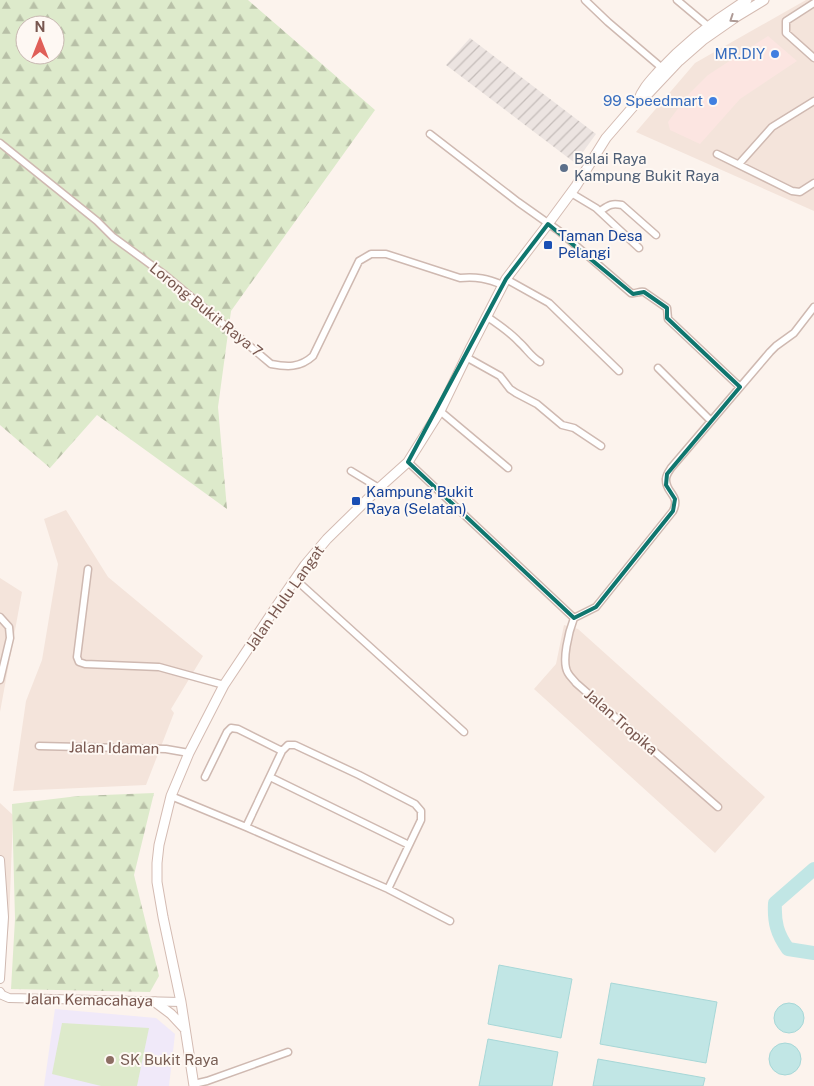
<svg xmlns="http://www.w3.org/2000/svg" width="814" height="1086" font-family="'Public Sans',sans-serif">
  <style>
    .residential { fill: #f4e4db }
    .commercial { fill: #fce5e1 }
    .industrial { fill: url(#industrial-furrows) }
    .education { fill: #f0e9f9 }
    .green { fill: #ddeacb }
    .forest { fill: url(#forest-firs); fill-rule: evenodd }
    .water { fill: #c1e6e5; stroke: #a7d7d7 }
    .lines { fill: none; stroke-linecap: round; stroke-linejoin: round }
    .river { stroke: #c1e6e5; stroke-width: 14 }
    .minor-casing { stroke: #cfb9b1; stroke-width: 9 }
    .tertiary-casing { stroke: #cfb9b1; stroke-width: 10 }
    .secondary-casing { stroke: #d4bbb2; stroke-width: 11 }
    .minor { stroke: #fff; stroke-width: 6 }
    .tertiary { stroke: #fff; stroke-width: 8 }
    .secondary { stroke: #fff; stroke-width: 9 }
    .oneway { stroke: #ae9a95 }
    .marked { fill: none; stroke: #0f766e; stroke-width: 4; stroke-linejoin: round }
    .shop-dot { fill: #3f7fe0; stroke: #fef8f3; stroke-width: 2 }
    .service-dot { fill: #5c6f8a; stroke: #fef8f3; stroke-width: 2 }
    .transit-dot { fill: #1a4fb4; stroke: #fef8f3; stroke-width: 2 }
    .education-dot { fill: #8d6e63; stroke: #fef8f3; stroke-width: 2 }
    .labels { text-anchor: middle; stroke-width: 4; stroke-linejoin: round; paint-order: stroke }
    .shop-label { font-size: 15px; fill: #366cbe; stroke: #fef8f3; text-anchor: end }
    .service-label { font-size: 15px; fill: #4e5e75; stroke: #fef8f3; text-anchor: start }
    .transit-label { font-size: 15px; fill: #164399; stroke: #fef8f3; text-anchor: start }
    .street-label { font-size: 15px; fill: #78574f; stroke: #fef8f3 }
    .education-label { font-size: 15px; fill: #785e54; stroke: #fef8f3; text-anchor: start }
  </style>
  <defs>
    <pattern id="industrial-furrows" width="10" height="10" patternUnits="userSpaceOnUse" patternTransform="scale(1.25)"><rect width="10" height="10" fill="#ece4e1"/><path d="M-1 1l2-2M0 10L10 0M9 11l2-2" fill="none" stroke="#c4bcb9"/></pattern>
    <pattern id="forest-firs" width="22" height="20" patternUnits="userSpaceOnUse" patternTransform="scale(1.25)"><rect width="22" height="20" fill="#ddeacb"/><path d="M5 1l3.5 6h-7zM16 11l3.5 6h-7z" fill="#b8c0a7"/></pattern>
  </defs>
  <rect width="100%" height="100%" fill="#fcf3ed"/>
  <path class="residential" d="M806,0h8v211l-178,-79 59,-69z
    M66,510l42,67 95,79 -32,53 3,4 -28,72 -133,6 13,-90 16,-41 16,-96 -14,-45z
    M0,578l22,14 -22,120z
    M564,625l14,4 187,168 -50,56 -181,-164 22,-25z
    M0,803l13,12 -4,108 -5,45h-4z"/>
  <path class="commercial" d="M768,36l29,25 -57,38 -40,45 -30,-14 -2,-8 19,-26 21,-21z"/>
  <path class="industrial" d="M470,38l126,96 -21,29 -129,-98z"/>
  <path class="education" d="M55,1009l101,9 19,16 -6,52h-125z"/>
  <path class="green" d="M62,1023l87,5 -12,58h-36l-49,-12z"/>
  <path class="forest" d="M0,0h248l127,110 -144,201 -13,96 9,102 -130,-94 -47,53 -50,-43zM25,25h30v30h-30z
    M154,793l-20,82 25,101 -9,16 -139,-3 4,-70 -3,-115 66,-8z"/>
  <path class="water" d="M499,965l73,14 -11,59 -73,-14z
    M611,983l106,19 -11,61 -106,-19z
    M774 1018a15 15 0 1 1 30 0a15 15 0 1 1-30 0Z
    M488,1039l70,13 -6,34h-73z
    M769 1059a16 16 0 1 1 32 0a16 16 0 1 1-32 0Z
    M598,1059l107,19 -2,8h-110z"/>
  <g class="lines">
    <path class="river" d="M814,869l-39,34c-1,19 2,31 13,46l26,4"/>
    <defs>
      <path id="minor" d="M585,0l23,22 54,46
        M677,0l31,26
        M814,3l-28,18v12l28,25
        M430,134l88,68 41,29 72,62c5,1 8,-2 13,-1l23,16 1,11 72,68
        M0,143l97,78 16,16 52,38 106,89c16,3 29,4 42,-8l46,-95 12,-7h15l74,24c16,-2 28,1 43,7
        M717,154l75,37 8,1 14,-9
        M739,164l33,-37 42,-26
        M571,193l25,15 43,40
        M600,211c9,-6 11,-8 22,-6l34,30
        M506,279l43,24 70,68
        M486,316c12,8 24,16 33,26 8,7 12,15 21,20
        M466,357l34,19 10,13 6,4 21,11 25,21 12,3 27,18
        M658,368l53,53
        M440,411l68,57
        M408,462l166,156
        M351,471l28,17
        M88,569l-11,88 2,5 6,2 74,3 65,18
        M295,579l169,153
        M0,617l9,10 1,11 -10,42
        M574,618l22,-11 77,-96c8,-16 -8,-18 -7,-32 0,-4 3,-8 5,-11l99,-116 6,-6 18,-13 20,-26
        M574,618c-5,13 -13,44 -6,55 2,4 6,7 8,10l142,124
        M39,746l127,3 23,4
        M205,777l22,-45 4,-4 7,1 44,22
        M270,777l139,68
        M171,796l75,31 142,62 62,32
        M246,827l36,-76 6,-6h7l64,30 56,29 6,7v9l-33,69
        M194,1084l13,-3 81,-29"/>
      <path id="tertiary" d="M0,860l4,57 -4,62
        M0,992l2,3 7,3 172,4"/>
      <path id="secondary" d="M638,101c4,-12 12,-20 20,-29 26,-28 56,-52 89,-72
        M155,1002l16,12 14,15
        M194,1086l-13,-84 -18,-85 -6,-35v-19l2,-18 12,-49 18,-43 35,-68 56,-84 25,-36 22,-26 52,-51 29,-26 32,-51 31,-64 35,-68 42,-55 28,-38 30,-48 32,-37 8,-5 33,-35 24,-21 33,-23 28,-17"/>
    </defs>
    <use href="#minor" class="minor-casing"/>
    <use href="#tertiary" class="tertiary-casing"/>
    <use href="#secondary" class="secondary-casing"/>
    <use href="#minor" class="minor"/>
    <use href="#tertiary" class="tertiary"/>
    <use href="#secondary" class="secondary"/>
  </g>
  <defs><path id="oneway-chevron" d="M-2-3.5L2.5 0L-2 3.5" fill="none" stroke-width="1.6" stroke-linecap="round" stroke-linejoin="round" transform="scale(1.25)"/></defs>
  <use class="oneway" href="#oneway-chevron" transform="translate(733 19) rotate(146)"/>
  <path class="marked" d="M548,224l85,70 11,-2 23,16v10l73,69 -73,87 -1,11 9,14 -2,12 -77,96 -22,11 -166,-156 98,-183z"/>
  <g class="shop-dot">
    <circle cx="775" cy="54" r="5"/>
    <circle cx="713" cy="101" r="5"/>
  </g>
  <circle class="service-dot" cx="564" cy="168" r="5"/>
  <g class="transit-dot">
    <rect x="543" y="240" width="10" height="10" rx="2.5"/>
    <rect x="351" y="496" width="10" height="10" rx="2.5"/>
  </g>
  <circle class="education-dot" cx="110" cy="1060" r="5"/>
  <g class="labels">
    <g class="shop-label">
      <text x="765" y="59">MR.DIY</text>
      <text x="703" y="106">99 Speedmart</text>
    </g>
    <g class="service-label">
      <text x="574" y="164">Balai Raya<tspan x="574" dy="17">Kampung Bukit Raya</tspan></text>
    </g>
    <g class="transit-label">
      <text x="558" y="241">Taman Desa<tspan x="558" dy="17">Pelangi</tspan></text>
      <text x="366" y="497">Kampung Bukit<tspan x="366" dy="17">Raya (Selatan)</tspan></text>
    </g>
    <g class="street-label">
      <text transform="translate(206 310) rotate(39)" y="5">Lorong Bukit Raya 7</text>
      <text transform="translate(285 598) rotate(-55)" y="5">Jalan Hulu Langat</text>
      <text transform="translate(621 722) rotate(41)" y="5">Jalan Tropika</text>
      <text transform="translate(114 748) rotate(1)" y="5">Jalan Idaman</text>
      <text transform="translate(89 1000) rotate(1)" y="5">Jalan Kemacahaya</text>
    </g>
    <g class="education-label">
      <text x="120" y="1065">SK Bukit Raya</text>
    </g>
  </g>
  <g transform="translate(40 40)"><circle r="24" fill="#fef8f3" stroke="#c8b8b1"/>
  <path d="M0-4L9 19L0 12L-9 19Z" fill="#e05f58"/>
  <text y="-8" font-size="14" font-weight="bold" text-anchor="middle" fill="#78574f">N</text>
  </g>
</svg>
